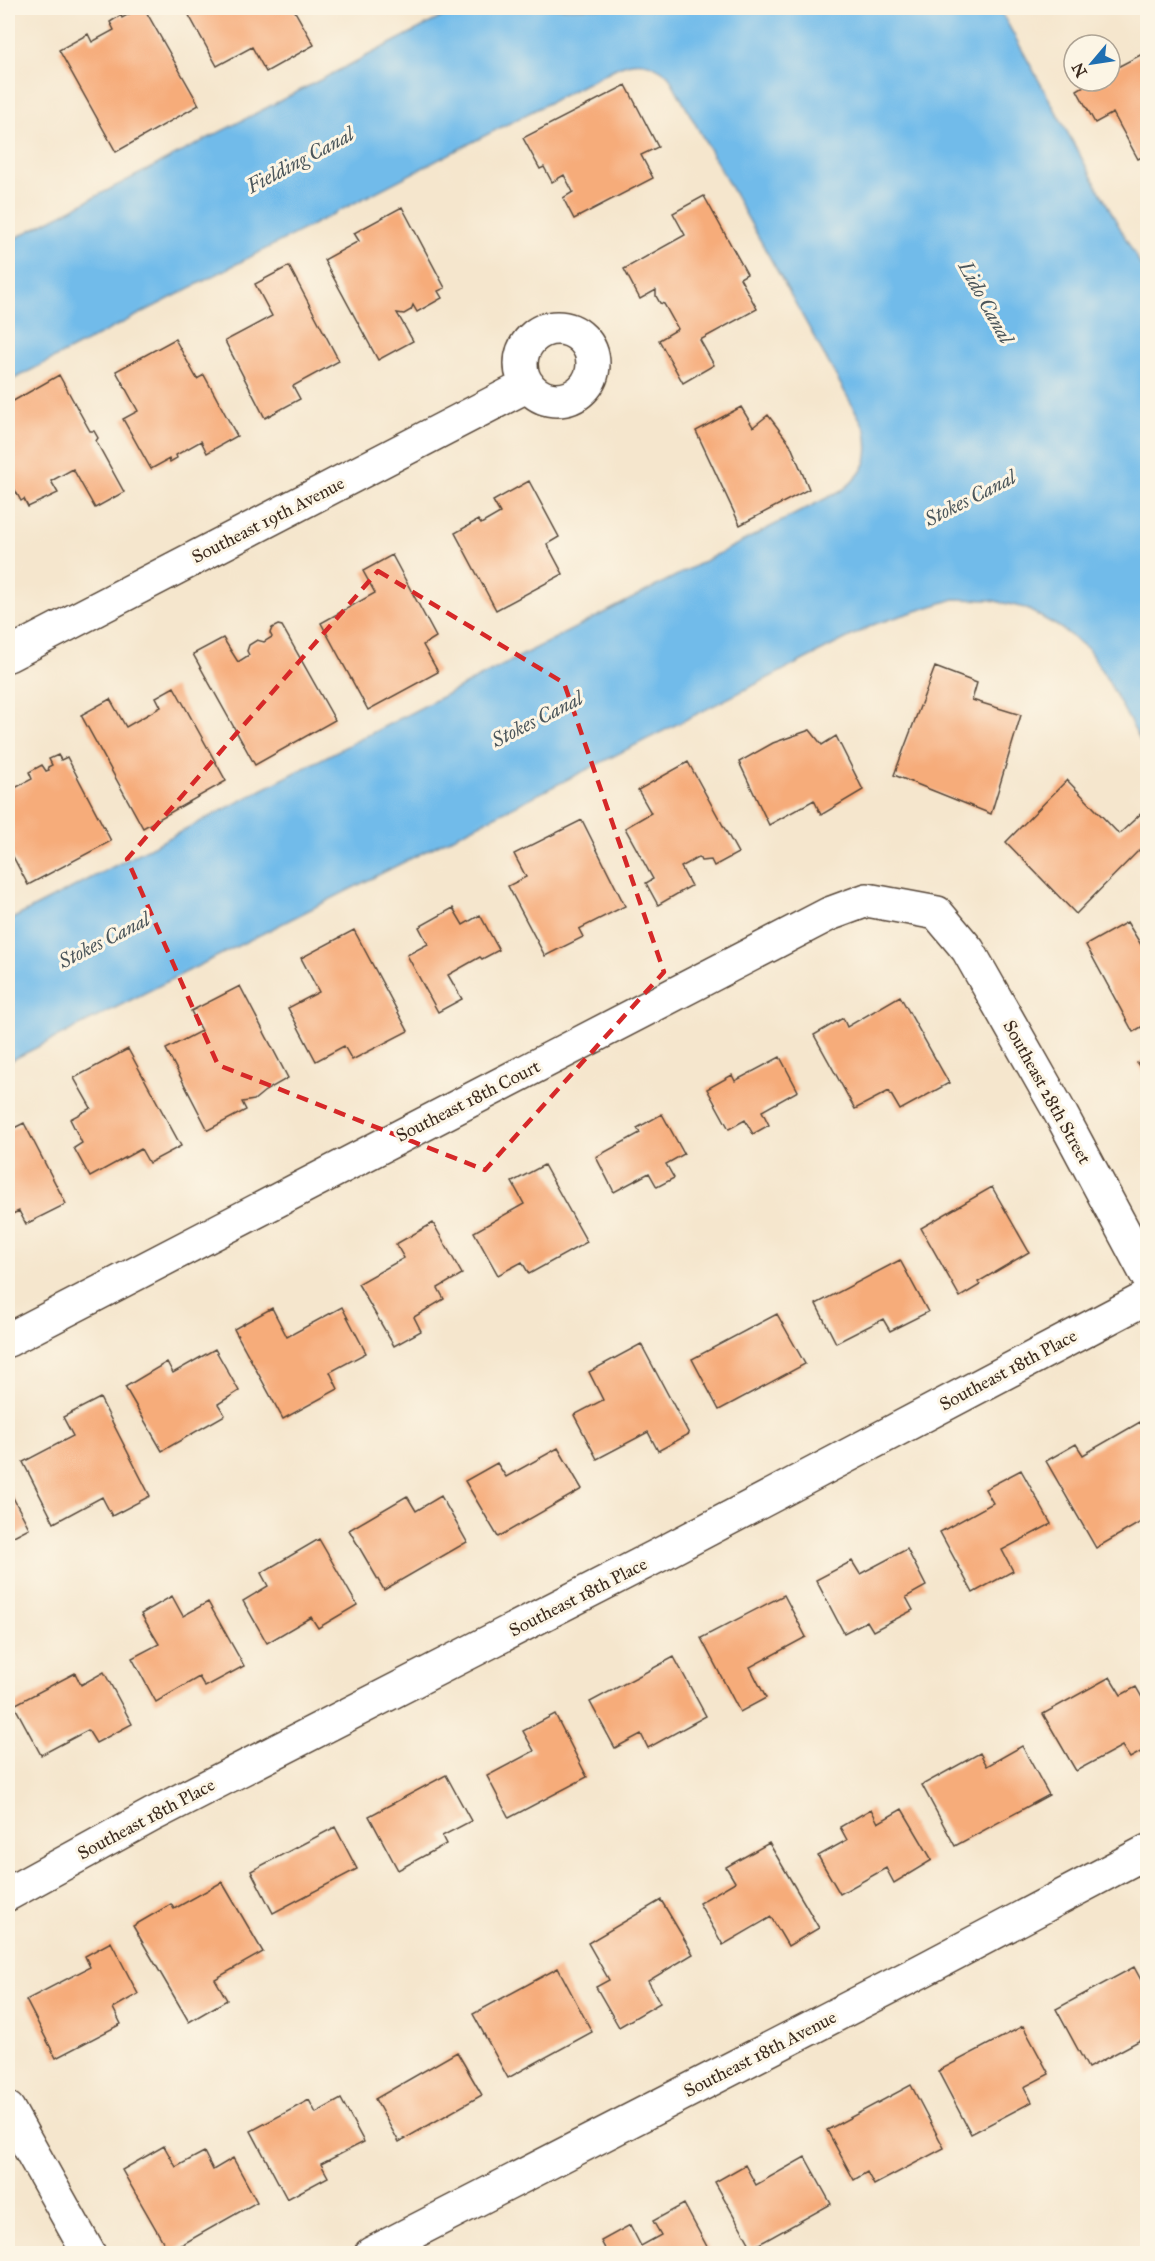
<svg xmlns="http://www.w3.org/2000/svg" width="1155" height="2261" font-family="'IM FELL Great Primer',serif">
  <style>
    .water { fill: #71bbea; stroke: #567284; stroke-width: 1.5 }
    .building { fill: #f6ac7a }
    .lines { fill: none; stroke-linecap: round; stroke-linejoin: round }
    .minor-casing { stroke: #574638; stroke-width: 36 }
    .minor { stroke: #fff; stroke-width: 33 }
    .marked { fill: none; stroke: #d62828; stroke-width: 4.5; stroke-dasharray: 12 8; stroke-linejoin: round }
    .labels { text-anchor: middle; stroke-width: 6; stroke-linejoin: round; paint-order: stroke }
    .street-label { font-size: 18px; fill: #3b2a1e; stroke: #fcf5e5 }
    .water-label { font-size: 20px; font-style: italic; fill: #4b565b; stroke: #fcf5e5 }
  </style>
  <rect width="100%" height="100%" fill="#fcf5e5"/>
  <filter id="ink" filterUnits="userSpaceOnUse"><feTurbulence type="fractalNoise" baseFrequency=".0167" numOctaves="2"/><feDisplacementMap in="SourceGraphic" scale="12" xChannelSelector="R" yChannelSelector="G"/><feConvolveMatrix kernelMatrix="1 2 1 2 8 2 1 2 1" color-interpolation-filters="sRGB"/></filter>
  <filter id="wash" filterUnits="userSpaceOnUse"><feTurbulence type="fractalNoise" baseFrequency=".008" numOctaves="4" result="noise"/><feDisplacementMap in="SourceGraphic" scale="24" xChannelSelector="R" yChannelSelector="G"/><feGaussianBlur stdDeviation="1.35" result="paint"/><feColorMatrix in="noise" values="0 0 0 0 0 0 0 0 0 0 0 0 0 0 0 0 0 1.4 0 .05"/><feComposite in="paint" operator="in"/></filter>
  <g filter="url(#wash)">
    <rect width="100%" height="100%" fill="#f5e6cd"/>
    <path class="water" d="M459,8h540l148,269v476l-40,-74 -19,-30 -29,-22 -34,-19 -34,-8 -37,-1 -79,25 -867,438v-141l836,-432c22,-18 27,-30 22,-59l-198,-355c-18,-14 -31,-16 -52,-7l-608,314v-140z"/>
    <g id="blocks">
      <path class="building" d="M140,8h4l55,97 -83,47 -57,-102 29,-16 4,8 22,-12 -4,-8 11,-7 1,3z
        M185,8h108l21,37 -48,27 -14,-25 -35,19z
        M1148,51v103l-10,5 -25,-46 -18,10 -18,-33 15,-9h18v-10z
        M626,85l32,62 -17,8 12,23 -79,41 -11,-21 10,-6 -9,-17 -12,7 -8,-15 -4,2 -17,-31z
        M704,196l43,78 -7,4 17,31 -57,31 14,25 -31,18 -24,-43 19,-11 -14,-25 -4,-1 -4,-7v-6l-16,9 -16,-30 61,-34 -12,-22z
        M402,207l43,81 -7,3 4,7 -25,14 -4,-7 -2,5 -7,4 -7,-1 16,28 -35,19 -54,-100 35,-19 -5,-8z
        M289,266l50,95 -46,25 7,13 -35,19 -40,-77 47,-25 -17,-32z
        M175,339l22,40 7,-4 33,61 -30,17 -6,-12 -25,14 1,3 -7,4 -1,-3 -18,10 -28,-50 15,-8 -22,-40z
        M59,375l31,56h4l4,7 -2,3 28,51 -29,16 -22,-39 -22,12 7,12 -30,14 -4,-8 -3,2 -13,-24v-73z
        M741,407l12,20 15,-12 22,29 19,45 -69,36 -44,-94z
        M529,481l30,56 -12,7 16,30 -67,36 -41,-77 23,-13 3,4 19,-11 -7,-12z
        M392,555l44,82 -13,8 15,27 -70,38 -47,-87 54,-30 -12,-22z
        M278,625l4,1 53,94 -80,45 -62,-111 30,-16 15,24 11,-7 -2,-4 2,-6 8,-5 7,2 8,-5 -2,-4 2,-5z
        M935,667l42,16 -5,17 49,15 -30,99 -97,-39z
        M174,687l52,94 -83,47 -62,-113 29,-16 16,28 35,-20 -5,-10z
        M810,730l12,15 14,-9 27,54 -42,25 -7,-15 -45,25 -30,-63 34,-19z
        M58,755l3,5 6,-3 44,84 -83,44 -20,-38v-74l7,15 17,-9 -3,-7 13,-7 4,6 3,-1 -1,-3 4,-2 -3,-6z
        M688,762l50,91 -24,13 -3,-6 -10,1 -2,-4 -18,10 10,19 -33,19 -12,-22 7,-4 -28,-51 26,-15 -13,-23z
        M1067,780l52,54 27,-25 2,1v31l-72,73 -70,-72z
        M582,820l43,86 -46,23 4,8 -38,19 -37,-70 18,-9 -12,-23z
        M453,908l10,17 17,-10 19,35 -17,9 -2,-2 -32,18 14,24 -24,13 -31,-57 21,-11 -9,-17z
        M1127,922l21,34v67l-15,9 -47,-87z
        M354,930l54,101 -56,29 -8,-14 -28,15 -28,-53 31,-16 -18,-34z
        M240,986l48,92 -23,13 -11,9 -12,2 4,8 -38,20 -42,-81 35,-18 -10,-20z
        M900,996l49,87 -49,27 -11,-19 -34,18 -41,-74 29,-17 4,9z
        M128,1049l53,97 -32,17 -8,-14 -51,28 -16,-29 8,-5 -12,-24 21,-11 -17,-30z
        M780,1057l18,34 -36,20 7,14 -16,9 -8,-14 -16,9 -22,-40 25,-14 3,6z
        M1148,1058v21l-11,-16z
        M662,1114l22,40 -18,10 8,14 -17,9 -8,-14 -35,19 -18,-35 44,-24 -3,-5z
        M24,1123l42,81 -40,20 -7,-13 -11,5v-85z
        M544,1165l43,77 -58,32 -7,-12 -24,13 -24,-43 50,-28 -12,-22z
        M992,1187l37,65 -51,30 2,3 -20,12 -39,-69z
        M433,1223l29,51 -24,14 6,11 -30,18 7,14 -27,15 -36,-62 46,-26 -8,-14z
        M900,1260l28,52 -38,19 -7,-12 -47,24 -20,-39z
        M342,1307l24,46 -36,19 8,17 -55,30 -49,-90 38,-21 15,29z
        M777,1314l28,50 -86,46 -27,-51z
        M641,1344l48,90 -31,17 -10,-19 -51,27 -23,-44 29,-15 -14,-28z
        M215,1349l24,42 -21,13 7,11 -63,36 -37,-64 42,-25 6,11z
        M100,1398l50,98 -38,20 -10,-19 -48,26 -31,-61 50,-26 -10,-19z
        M1140,1422l8,13v83l-52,30 -50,-87 30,-17 7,11z
        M558,1448l24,41 -84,48 -33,-56 32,-18 9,14z
        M1021,1470l30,54 -49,26 11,21 -40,22 -33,-61 53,-29 -8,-14z
        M8,1488l21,40 -21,11z
        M407,1496l9,15 25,-15 26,46 -83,48 -35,-60z
        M319,1539l38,66 -39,23 -7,-11 -44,26 -24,-42 25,-15 -7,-13z
        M907,1549l19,37 -20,11 7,13 -40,21 -6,-10 -23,12 -28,-53 36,-19 8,13z
        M784,1595l22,42 -56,30 16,31 -26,14 -39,-74z
        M172,1596l11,20 25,-14 36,64 -39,21 -6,-10 -43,25 -24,-44 27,-14 -18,-30z
        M674,1657l32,59 -58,32 -7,-14 -26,14 -25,-46z
        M104,1672l28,52 -36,19 -8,-13 -47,25 -27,-50 61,-32 6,12z
        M1110,1677l11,18 15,-8 12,21v40l-18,10 -8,-12 -46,25 -33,-57z
        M555,1714l32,63 -78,41 -22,-42 47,-25 -11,-20z
        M1022,1746l27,49 -94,51 -33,-61 58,-32 7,13z
        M446,1775l25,46 -29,15 4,8 -48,26 -29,-54z
        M871,1809l7,14 24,-14 30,51 -38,23 -8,-15 -46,26 -22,-38 29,-16 -7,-13z
        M335,1827l22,42 -84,44 -22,-42z
        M769,1843l50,85 -31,18 -17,-29 -48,28 -24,-42 36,-21 -9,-15z
        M222,1882l41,70 -48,27 12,21 -38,22 -56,-96 38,-22 3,5z
        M661,1900l32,54 -45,27 12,22 -41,24 -23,-40 13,-7 -21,-37z
        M111,1942l27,52 -25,14 8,16 -65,34 -30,-58 64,-33 -5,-11z
        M1134,1967l14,26v43l-60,32 -32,-59z
        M558,1968l34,64 -84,46 -35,-64z
        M1023,2026l26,48 -25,13 8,15 -61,32 -33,-63z
        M457,2052l25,43 -83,47 -24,-43z
        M911,2085l33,63 -70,37 -7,-13 -13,8 -27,-50z
        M341,2099l23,43 -43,22 7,13 -41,22 -36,-68 58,-31 7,13z
        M164,2146l12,21 28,-15 9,18 20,-12 24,44 -88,50 -47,-82z
        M805,2157l26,47 -79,44 -37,-66 30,-17 11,20z
        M684,2204l27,50h-103l-7,-13 29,-16 11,21 20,-11 -8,-14z"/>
    </g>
  </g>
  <g filter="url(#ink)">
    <use href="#blocks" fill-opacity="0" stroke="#574638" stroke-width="1.5"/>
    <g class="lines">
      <defs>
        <path id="minor" d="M521 364a36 36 0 1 1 72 0a36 36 0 1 1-72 0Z
          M8,655l520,-270
          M8,1340l821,-426 38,-14 70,13 31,37 94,166 86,161
          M8,1894l144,-79 513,-263 483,-255
          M8,2109l81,145
          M371,2254l550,-283 227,-120"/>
      </defs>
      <use href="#minor" class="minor-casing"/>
      <use href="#minor" class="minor"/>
    </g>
  </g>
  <path class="marked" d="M378,571l186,112 100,289 -179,198 -267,-105 -91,-206z"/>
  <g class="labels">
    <g class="street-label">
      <text transform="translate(268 520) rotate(-27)" y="6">Southeast 19th Avenue</text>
      <text transform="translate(1047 1092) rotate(61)" y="6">Southeast 28th Street</text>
      <text transform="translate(468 1101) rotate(-27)" y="6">Southeast 18th Court</text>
      <text transform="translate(1008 1370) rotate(-28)" y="6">Southeast 18th Place</text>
      <text transform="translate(578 1597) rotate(-27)" y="6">Southeast 18th Place</text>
      <text transform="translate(146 1819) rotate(-28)" y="6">Southeast 18th Place</text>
      <text transform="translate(760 2054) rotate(-27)" y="6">Southeast 18th Avenue</text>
    </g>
    <g class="water-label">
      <text transform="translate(300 160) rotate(-28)" y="7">Fielding Canal</text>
      <text transform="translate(986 302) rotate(61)" y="7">Lido Canal</text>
      <text transform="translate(970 498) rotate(-27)" y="7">Stokes Canal</text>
      <text transform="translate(537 719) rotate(-27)" y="7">Stokes Canal</text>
      <text transform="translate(104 940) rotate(-27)" y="7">Stokes Canal</text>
    </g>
  </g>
  <rect width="1155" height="2261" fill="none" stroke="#fcf5e5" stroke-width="30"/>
  <g transform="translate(1092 63) rotate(241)"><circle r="28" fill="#fcf5e5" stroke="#afa495" stroke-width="1.5"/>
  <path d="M0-4.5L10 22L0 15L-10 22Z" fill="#1f6fb2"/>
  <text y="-9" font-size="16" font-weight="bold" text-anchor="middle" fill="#3b2a1e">N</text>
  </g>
</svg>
